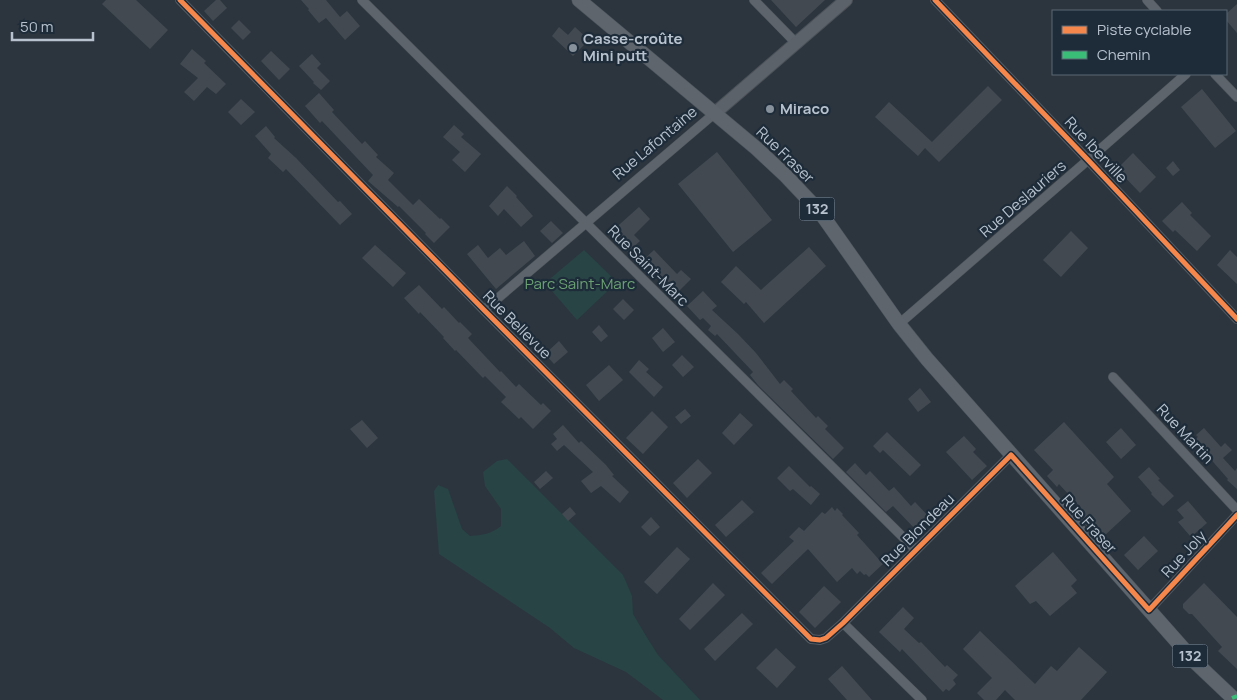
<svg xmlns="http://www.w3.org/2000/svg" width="1237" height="700" font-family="Manrope,sans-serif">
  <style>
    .green { fill: #284445 }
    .building { fill: #424951 }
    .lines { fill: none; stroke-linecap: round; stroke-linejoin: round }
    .minor-casing { stroke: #4b5158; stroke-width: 10 }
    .secondary-casing { stroke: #4b5158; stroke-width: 14 }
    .primary-casing { stroke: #4a525a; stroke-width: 15 }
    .minor { stroke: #5d646b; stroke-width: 9 }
    .secondary { stroke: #5c6269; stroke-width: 12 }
    .primary { stroke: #5f656d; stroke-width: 14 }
    .quiet { stroke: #3abd76; stroke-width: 4; stroke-dasharray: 8 4; stroke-linecap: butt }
    .cycleway-casing { stroke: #1e2c3a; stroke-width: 8 }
    .cycleway { stroke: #f5874c; stroke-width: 5 }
    .poi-dot { fill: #86919c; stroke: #1e2c3a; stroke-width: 2 }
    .labels { text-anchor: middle; stroke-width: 4.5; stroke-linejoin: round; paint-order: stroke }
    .shield { fill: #1e2c3a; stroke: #8995a2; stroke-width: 1 }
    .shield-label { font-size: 14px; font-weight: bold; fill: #b7c2ce }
    .poi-label { font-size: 15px; font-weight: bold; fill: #b7c2ce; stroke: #1e2c3a; text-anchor: start }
    .street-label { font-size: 15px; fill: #b7c2ce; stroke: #1e2c3a }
    .park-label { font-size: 15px; fill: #6ca173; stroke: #1e2c3a }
  </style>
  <rect width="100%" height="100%" fill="#2c353e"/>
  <path class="green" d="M584,250l33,32 -40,38 -32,-37z
    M507,459l116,116 9,21 1,18 13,22 12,19 42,45h-37l-37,-28 -52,-24 -24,-20 -111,-74 -5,-63 4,-6 10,4 14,40 8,7c12,-1 21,-2 31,-10v-17l-16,-23 -2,-14 14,-11z"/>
  <path class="building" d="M106,0h30l32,30 -18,19 -48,-45z
    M216,0h4l7,8 -14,13 -9,-10z
    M301,0h25l14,17 7,-6 13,15 -15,14 -19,-22 -7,5 -11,-13 1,-1z
    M771,0h54l-29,27z
    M1237,4v29l-11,-13v-6z
    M239,20l12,12 -8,8 -12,-12z
    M559,27l9,8 7,-8 14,13 -16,16 -21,-20z
    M192,49l14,12 -2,2 22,21 -10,10 -9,-7 -13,14 -10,-9 14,-14 -18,-14z
    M271,51l19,18 -11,11 -18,-19z
    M312,54l9,10 -4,4 13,13 -9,9 -8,-7 1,-1 -15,-16z
    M988,86l14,14 -63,62 -14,-14 -7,8 -43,-39 14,-15 43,40z
    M1202,89l34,42 -21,17 -34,-41z
    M319,93l15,17 -2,2 30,32 3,-3 13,14 -2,2 18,16 -6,7 25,25 6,-6 21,20 1,-1 9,9 -16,16 -9,-9 1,-1 -27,-27 -1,1 -30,-26 5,-6 -51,-54 -2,2 -15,-17z
    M241,99l14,13 -14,13 -13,-13z
    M454,125l10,9 -3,3 20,17 -16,18 -13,-12 8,-8 -17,-15z
    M266,126l9,11 -1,1 22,20 42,44 2,-1 12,13 -12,11 -54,-56 -3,3 -15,-14 3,-4 -16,-18z
    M717,152l55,68 -39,32 -55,-68z
    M1133,153l23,24 -16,16 -23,-24z
    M1173,161l7,9 -7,6 -7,-8z
    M507,186l10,10 -1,1 17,19 -12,11 -17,-18 -6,7 -9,-10z
    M1182,202l10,11 -2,2 21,21 -14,15 -22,-21 -2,2 -11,-11z
    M639,207l11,12 -16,16 6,6 -12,11 -17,-20z
    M551,221l12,12 -11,10 -12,-12z
    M1071,231l17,17 -27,29 -18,-17z
    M524,241l11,15 -39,33 -29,-35 11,-9 10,13 12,-10 6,7z
    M375,245l31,28 -13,14 -31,-29z
    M809,247l17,19 -62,57 -18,-21 -2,2 -23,-22 15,-16 25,24z
    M654,250l23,24 4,-4 10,9 -15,15 -34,-33z
    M1230,250l7,7v27l-20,-19z
    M419,285l23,24 2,-2 15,16 1,-1 12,12 -4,4 32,34 1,-1 15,16 3,-3 22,21 2,-2 8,8 -18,18 -12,-12 -2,2 -18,-17 5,-5 -21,-21 -2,2 -27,-28 -1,1 -12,-13 1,-1 -24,-25 -1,2 -15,-16z
    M703,291l14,15 -5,4 26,24 18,19 24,31 4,-4 9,9 -2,2 25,27 2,-2 10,10 -3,3 19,19 -11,11 -75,-74 -8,-10 3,-3 -36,-38 -2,2 -7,-6 3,-4 -8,-8 -3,2 -13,-14z
    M623,299l11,11 -10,10 -11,-11z
    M599,325l9,11 -7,6 -9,-10z
    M663,328l12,14 -12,10 -11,-14z
    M559,341l9,11 -14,12 -9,-10z
    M682,355l12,12 -11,10 -11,-12z
    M639,360l10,9 -3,3 17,15 -9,10 -25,-25z
    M609,365l14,15 -24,21 -13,-16z
    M920,388l11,14 -13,10 -10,-13z
    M685,409l6,7 -10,8 -6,-7z
    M652,411l16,16 -25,27 -17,-16z
    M740,413l13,12 -19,20 -12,-12z
    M362,420l16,18 -11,10 -17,-19z
    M1064,422l50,55 -7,7 24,27 -27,25 3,3 -5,5 -27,-31 6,-5 -22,-24 -2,3 -10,-11 6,-6 -19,-20z
    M563,425l16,18 2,-2 25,24 8,10 -2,1 17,16 -9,11 -19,-17 -10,7 -10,-12 12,-9 -29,-27 -7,6 -6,-7 6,-5 -4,-5z
    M1121,428l15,17 -15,14 -15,-17z
    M1204,428l17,19 4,-4 7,7 -9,8 12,13 2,-3v21l-10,-9 1,-1 -34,-39 4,-3 -2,-2z
    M887,432l34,33 -11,11 -27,-26 -3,3 -7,-7z
    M964,436l12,13 -3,3 14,14 -15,14 -26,-28z
    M698,459l14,14 -25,25 -14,-15z
    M855,463l11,12 4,-4 19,20 5,-4 17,19 4,-4 15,16 -13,13 -24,-25 -7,6 -40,-40z
    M789,466l21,21 1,-1 9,8 -9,11 -18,-16 -3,2 -13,-13z
    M1149,467l11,12 -2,1 16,16 -11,10 -12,-12 1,-1 -14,-16z
    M546,471l7,7 -13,11 -6,-7z
    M742,500l12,12 -28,25 -11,-12z
    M1188,501l19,22 -16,14 -13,-15 6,-4 -7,-8z
    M570,507l6,7 -8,7 -6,-7z
    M832,507l3,4 2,-3 6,6 -1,1 17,18 -2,2 26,29 -14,13 -3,-3 -2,1 -4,-4 -3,3 -5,-6 -15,14 -29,-33 -36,35 -11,-11 33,-32 -5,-4 10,-10 5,4 18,-19 3,2z
    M651,517l9,10 -10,9 -9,-9z
    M1144,536l14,15 -20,19 -14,-15z
    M677,547l13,12 -33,35 -13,-12z
    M1053,552l24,28 -6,6 6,7 -27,23 -14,-15 -6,3 -15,-18z
    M713,583l12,12 -35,35 -11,-11z
    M1204,583l33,34v52l-19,-18 4,-4 -30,-33h-3l-6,-6v-4z
    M824,586l17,16 -26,26 -16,-16z
    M903,607l11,11 -10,11 15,14 2,-1 24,25 2,-2 11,10 -5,5 3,4 -7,7 -3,-2 -3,3 -41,-43 -2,3 -21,-20z
    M742,613l11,11 -38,37 -11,-12z
    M980,631l55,53 16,-18 6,5 22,-24 28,25 -26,28h-66l-10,-10 -9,10h-12l-7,-7 15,-15 -29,-29z
    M776,648l20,19 -19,21 -21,-20z
    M842,666l30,34h-25l-19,-21z"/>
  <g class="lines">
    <defs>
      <path id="minor" d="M180,0l304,310 327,329 9,1 6,-2 17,-15 168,-168
        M362,0l224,223 330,327
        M754,0l42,43
        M935,0l153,160 149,159
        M1147,0l10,11
        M1215,74l22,23
        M484,310l231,-197
        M899,324l189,-164 98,-86
        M1113,377l124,133
        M1149,610l88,-95
        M843,623l79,77"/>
      <path id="secondary" d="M715,113l131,-113"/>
      <path id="primary" d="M579,0l177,148 30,28 34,36 79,112 28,35 269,304 39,37"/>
    </defs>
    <use href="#minor" class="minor-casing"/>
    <use href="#secondary" class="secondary-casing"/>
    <use href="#primary" class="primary-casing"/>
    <use href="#minor" class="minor"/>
    <use href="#secondary" class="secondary"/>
    <use href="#primary" class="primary"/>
    <path class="quiet" d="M1232,698l5,-2"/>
    <defs>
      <path id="cycleway" d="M180,0l304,310 327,329 9,1 6,-2 17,-15 168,-168 138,155 88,-95
        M935,0l153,160 149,159"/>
    </defs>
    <use href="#cycleway" class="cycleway-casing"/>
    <use href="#cycleway" class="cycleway"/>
  </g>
  <g class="poi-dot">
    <circle cx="573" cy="48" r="5"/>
    <circle cx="770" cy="109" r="5"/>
  </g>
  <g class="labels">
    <g class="shield">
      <rect x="799.5" y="197.5" width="35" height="23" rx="4"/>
      <rect x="1172.5" y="644.5" width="35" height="23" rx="4"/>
    </g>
    <g class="shield-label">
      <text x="817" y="214">132</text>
      <text x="1190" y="661">132</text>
    </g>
    <g class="poi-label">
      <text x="583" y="44">Casse-croûte<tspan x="583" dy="17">Mini putt</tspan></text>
      <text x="780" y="114">Miraco</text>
    </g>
    <g class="street-label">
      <text transform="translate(655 143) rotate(-40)" y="5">Rue Lafontaine</text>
      <text transform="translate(1096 150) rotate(47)" y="5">Rue Iberville</text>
      <text transform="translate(785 155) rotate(44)" y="5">Rue Fraser</text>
      <text transform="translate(1023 199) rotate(-41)" y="5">Rue Deslauriers</text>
      <text transform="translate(648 266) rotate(45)" y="5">Rue Saint-Marc</text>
      <text transform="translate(517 325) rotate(45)" y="5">Rue Bellevue</text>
      <text transform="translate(1185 434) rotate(47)" y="5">Rue Martin</text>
      <text transform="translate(1089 524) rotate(48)" y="5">Rue Fraser</text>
      <text transform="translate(918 530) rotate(-45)" y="5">Rue Blondeau</text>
      <text transform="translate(1184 554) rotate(-47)" y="5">Rue Joly</text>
    </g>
    <g class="park-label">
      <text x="580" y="289">Parc Saint-Marc</text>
    </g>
  </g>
  <rect x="1052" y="10" width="175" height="65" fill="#1e2c3a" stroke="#5b6875"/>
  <rect x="1062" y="26" width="25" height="8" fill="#f5874c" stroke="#5b6875"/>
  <text x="1097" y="35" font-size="15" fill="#b7c2ce">Piste cyclable</text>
  <rect x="1062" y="51" width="25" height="8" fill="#3abd76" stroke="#5b6875"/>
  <text x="1097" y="60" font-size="15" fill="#b7c2ce">Chemin</text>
  <path d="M12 32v8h81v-8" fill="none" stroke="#b7c2ce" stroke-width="2.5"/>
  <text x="20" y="32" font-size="15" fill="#b7c2ce" stroke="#1e2c3a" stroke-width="4" paint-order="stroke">50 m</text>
</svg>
